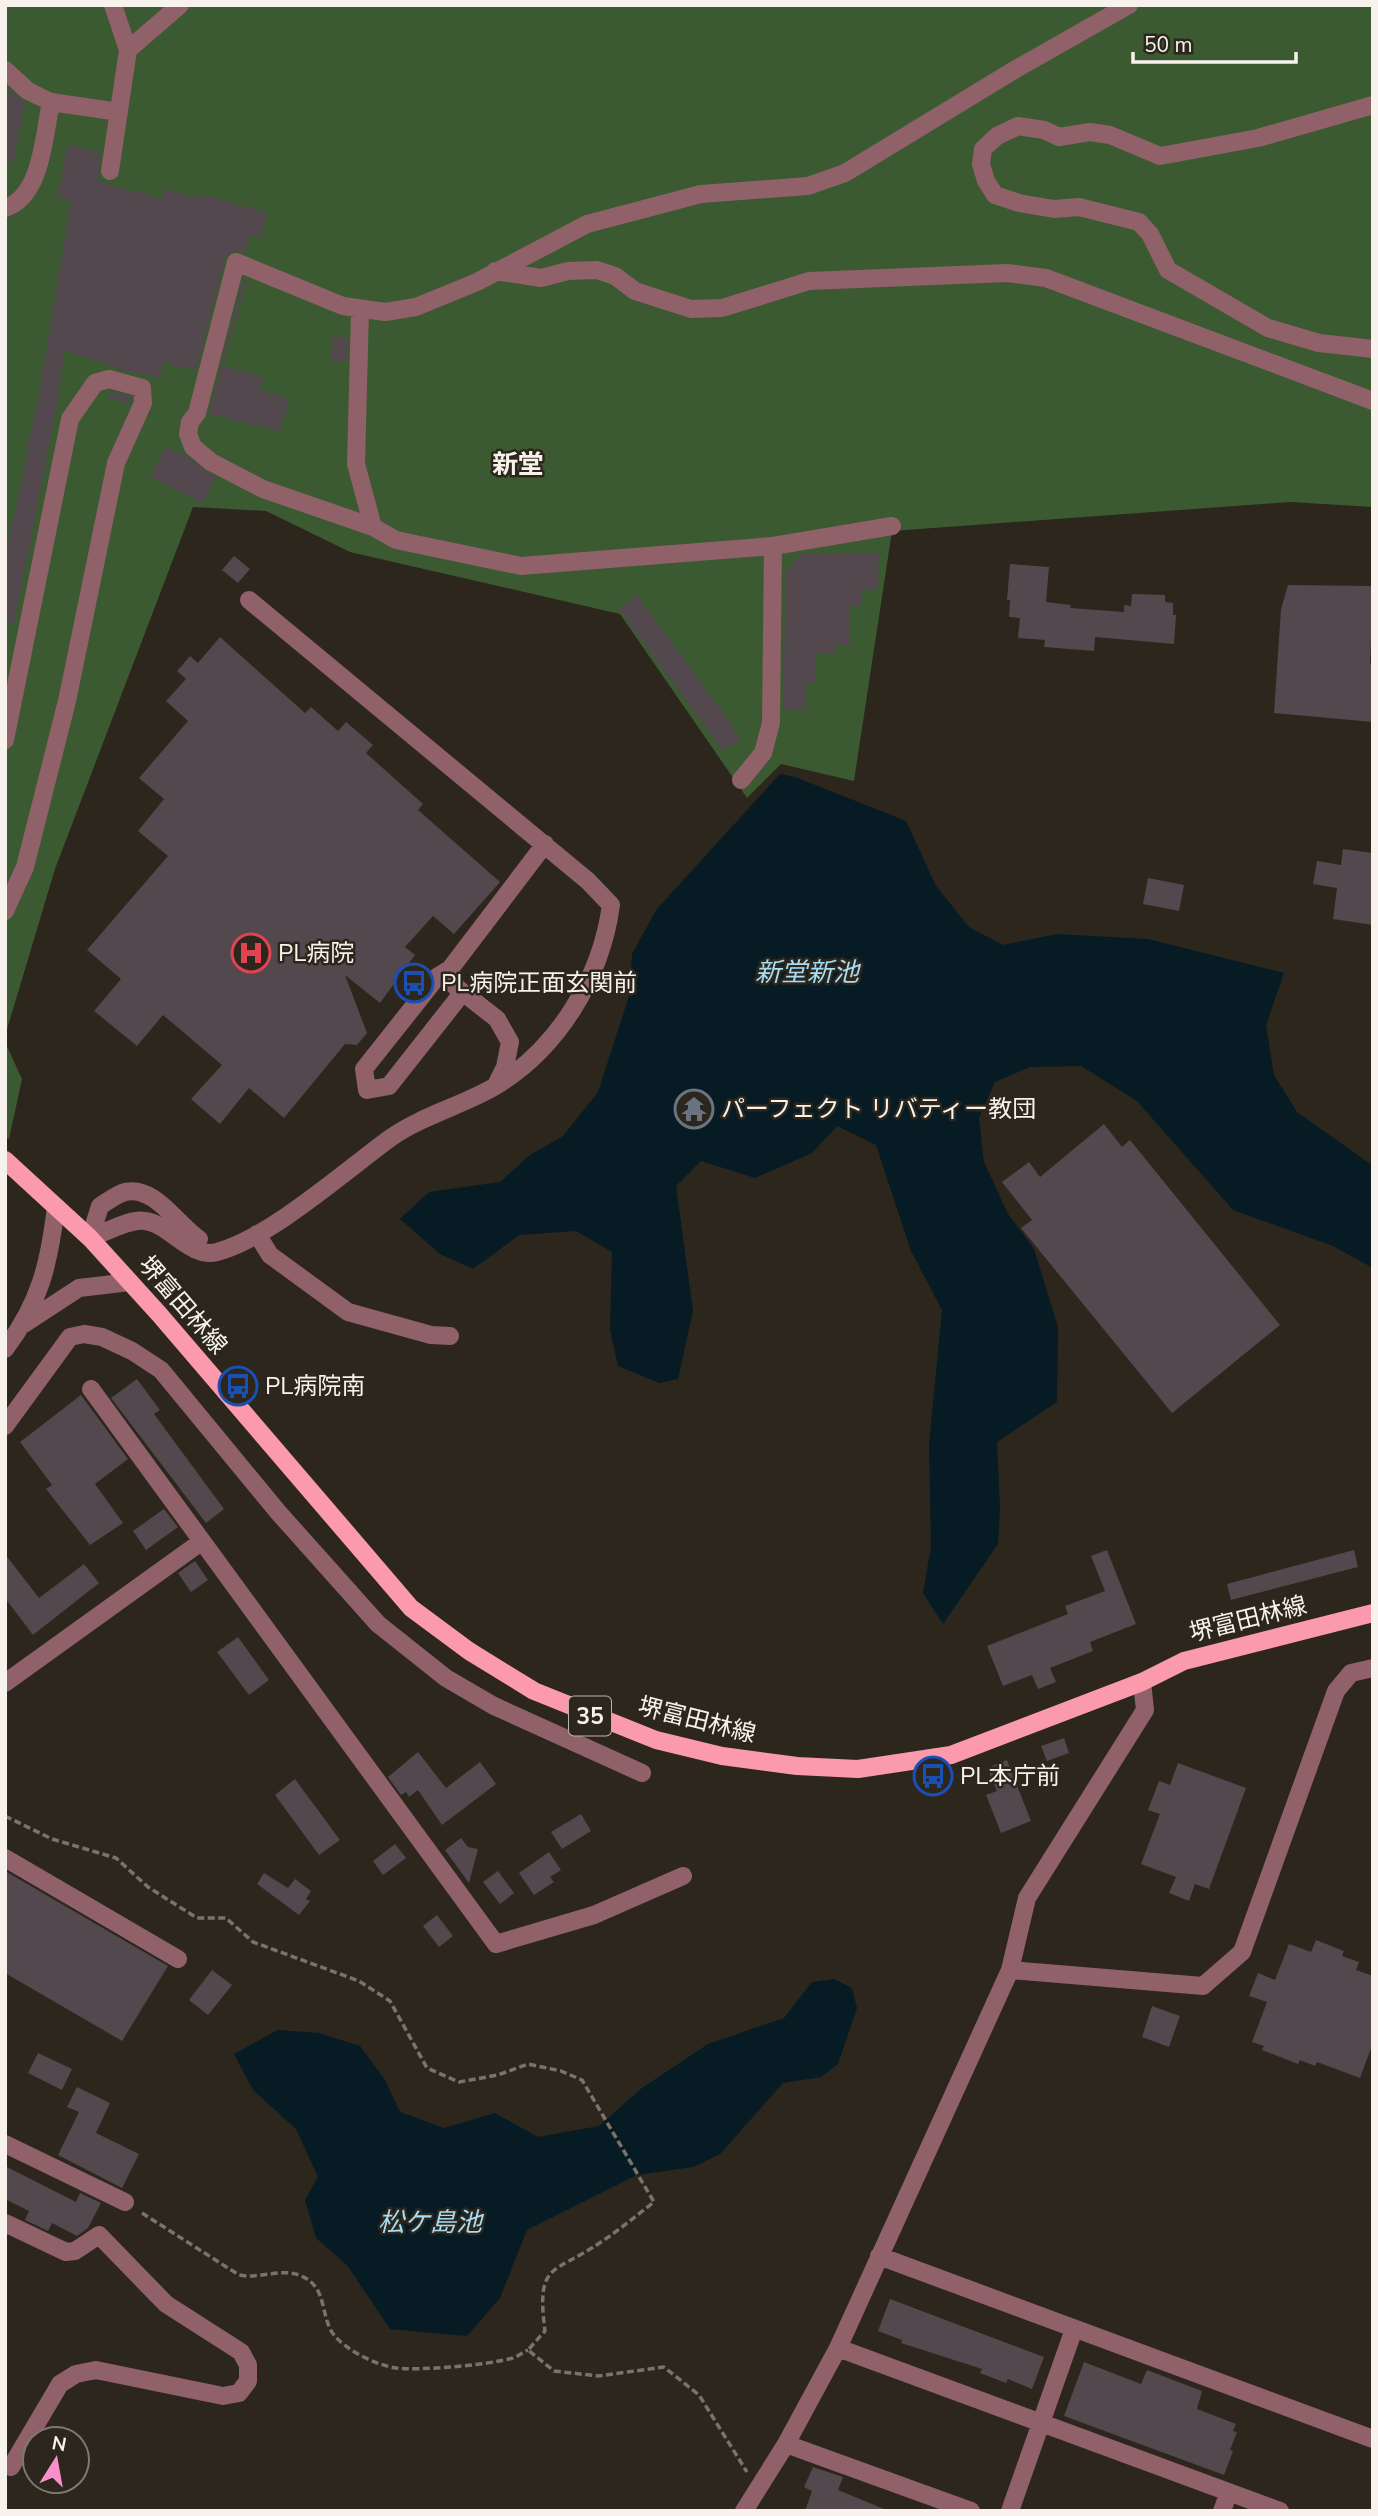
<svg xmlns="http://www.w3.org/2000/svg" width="1378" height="2516" font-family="'Nunito Sans','Noto Sans JP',sans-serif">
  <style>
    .green { fill: #3b5a31 }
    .water { fill: #071b24 }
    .building { fill: #53484e }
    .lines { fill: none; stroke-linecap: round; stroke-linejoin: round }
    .path { stroke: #79736b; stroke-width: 3.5; stroke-dasharray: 7 3.5; stroke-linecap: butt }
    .minor { stroke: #906169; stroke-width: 18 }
    .major { stroke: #fa9aac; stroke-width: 18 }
    .labels { text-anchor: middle; stroke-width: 5; stroke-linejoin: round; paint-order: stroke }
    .shield { fill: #2c261d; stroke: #bab6ae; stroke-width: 2 }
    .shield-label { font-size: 23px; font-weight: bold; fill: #f7f3ec }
    .poi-label { font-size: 24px; fill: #f7f3ec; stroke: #2c261d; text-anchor: start }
    .street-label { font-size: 24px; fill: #f7f3ec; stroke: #2c261d }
    .neighbourhood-label { font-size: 26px; font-weight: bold; fill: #f7f3ec; stroke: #2c261d }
    .water-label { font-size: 26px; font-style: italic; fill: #a6dcf4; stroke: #2c261d }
  </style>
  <rect width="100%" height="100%" fill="#2c261d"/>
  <path class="green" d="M5,5h1368v502l-83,-5 -398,29 -38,250 -73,-17 -34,34 -127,-184 -270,-62 -84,-41 -73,-4 -138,362 -50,167z
    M5,1042l17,37 -13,60 -4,-2z"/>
  <path class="water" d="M780,774l15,3 111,44 30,65 33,41 34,18 54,-11 91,5 136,34 -18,52 8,50 23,37 76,54v102l-40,-22 -100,-36 -96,-109 -56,-35 -51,1 -35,15 -16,36 5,44 24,52 26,35 24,78 -1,75 -60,40 3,65 -2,37 -55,80 -20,-31 8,-46 -2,-103 13,-134 -31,-59 -35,-106 -39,-19 -25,27 -57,25 -54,-17 -25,25 17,125 -15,68 -19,4 -41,-17 -8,-36 2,-78 -36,-21 -57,4 -46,34 -33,-15 -40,-35 29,-27 71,-10 30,-27 33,-19 35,-44 32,-99 2,-39 24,-44z
    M834,1979l18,9 5,20 -19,56 -17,13 -38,6 -63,71 -27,13 -56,8 -110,55 -27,68 -33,38 -77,-7 -43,-64 -31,-27 -11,-38 13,-23 -22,-48 -43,-39 -19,-36 44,-24 41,3 41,13 25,34 15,32 44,16 51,-15 43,24 61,-11 43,-38 66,-44 76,-26 28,-36z"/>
  <path class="building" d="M5,91l8,2 12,9 -11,59h-9z
    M68,145l33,7 -3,29 64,18 3,-10 35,9 1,-4 66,19 -6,25 -11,-3 -5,18 -12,-2 -8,7 -29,113 -32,-9 -5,16 -42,-9v-2l-53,-16 -6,49 -44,223 -9,-1v-60l36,-182 30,-180 -14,-3z
    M243,280l4,2 -24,84 40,11 -3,13 30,9 -10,32 -71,-17z
    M332,338h16l-1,23h-15z
    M110,391l21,6 -2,7 -21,-6z
    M165,447l20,8 31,22 -13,27 -53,-28z
    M803,553h76l-1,37h-16v15h-12v41h-14v7h-21v30h-10v27l-22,-1 3,-139z
    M234,556l16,13 -12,14 -16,-13z
    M1010,564l39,3 -3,35 25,3 -1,3 54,4v-7l7,1 1,-12 33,1v7l8,1v12h3l-2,29 -79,-7 -1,14 -50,-4 1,-7 -27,-2 2,-20 -11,-1 1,-17h-3z
    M1288,585l85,1 -3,78 3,1v57l-99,-9 7,-104z
    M637,595l104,143 -18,13 -104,-142z
    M220,637l85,76 6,-6 27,24 8,-9 27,23 -7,8 57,51 -5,6 82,72 -46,52 -21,-18 -28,31 10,8 -35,48 -35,-28 22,58 -10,12 -12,-1 -61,74 -35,-30 -29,36 -29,-25 31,-34 -59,-50 -26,31 -43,-35 27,-32 -34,-29 81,-94 -30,-25 26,-32 -25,-21 49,-57 -22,-20 20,-22 -9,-8 13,-15 8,7z
    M1343,849l30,4v72l-40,-6 4,-31 -24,-4 4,-23 24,4z
    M1148,878l36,7 -5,26 -36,-7z
    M1104,1124l18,23 8,-7 150,185 -108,88 -151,-185 11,-8 -30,-38 27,-20 11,15z
    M137,1379l23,31 -6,4 70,95 -18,14 -95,-125z
    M81,1395l47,64 -33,25 28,39 -33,22 -44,-56 6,-4 -32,-43z
    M164,1509l14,18 -32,23 -13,-19z
    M1107,1550l29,74 -46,18 3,9 -43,17 6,14 -18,7 -6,-14 -29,11 -16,-40 81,-32 -3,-8 40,-15 -14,-35z
    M1354,1550l4,17 -127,33 -4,-16z
    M5,1554l34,44 45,-34 15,19 -66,52 -28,-37z
    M195,1561l13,19 -17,12 -13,-19z
    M238,1637l31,43 -20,15 -32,-43z
    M1064,1738l5,15 -22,8 -6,-15z
    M418,1752l28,36 34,-26 16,22 -54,41 -24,-35 -9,7 -3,-5 -5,3 -13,-18z
    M1007,1760l24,61 -30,12 -15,-38 11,-4 -10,-23z
    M1178,1763l68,25 -37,101 -14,-5 -6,17 -20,-8 7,-16 -35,-13 19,-50 -12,-4 11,-29 11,4z
    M295,1779l45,61 -21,15 -44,-60z
    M581,1814l10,17 -29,18 -11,-17z
    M461,1838l7,9 10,2 -9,34 -24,-33z
    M395,1844l11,14 -23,17 -10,-14z
    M549,1852l12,18 -11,7 4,5 -20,13 -15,-22z
    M5,1871l163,95 -46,75 -117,-68z
    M498,1871l16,22 -14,11 -17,-22z
    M264,1873l24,15 7,-9 16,12 -5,8 4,2 -11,14 -42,-31z
    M437,1915l16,21 -14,11 -16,-21z
    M1316,1940l28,11 -2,5 17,6 -3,8 17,6v67l-13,35 -43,-16 -2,4 -15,-6 -2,4 -36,-14 2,-4 -12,-4 15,-40 -18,-6 9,-23 17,7 14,-36 22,8z
    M212,1970l20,15 -24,30 -19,-15z
    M1152,2006l28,10 -11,31 -27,-10z
    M38,2053l34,16 -10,21 -34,-17z
    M77,2087l33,16 -14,30 43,21 -17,34 -64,-33 21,-43 -12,-5z
    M5,2166l71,36 4,-9 21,10 -13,25 -11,8 -25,-13 -4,8 -23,-11 4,-9 -24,-12z
    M890,2299l154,58 -12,32 -24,-10 -2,4 -26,-10 2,-4 -81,-26 1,-3 -24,-9z
    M1084,2362l57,22 6,-14 55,21 -5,18 39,15 -3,7 4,1 -7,18 3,1 -9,24 -160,-59z
    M813,2467l30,10 -5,13 51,21h-84l7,-20 -8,-4z"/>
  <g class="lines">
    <path class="path" d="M5,1816l47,23 64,19 32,29 49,31h29l27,24 106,39 31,20 37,67 32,14 39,-7 30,-11 33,7 21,9 72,122c-18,14 -35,28 -53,40 -48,33 -65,19 -56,89l-17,19 26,21 44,5 66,-9 35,28 48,77
      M142,2213l97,62c25,5 50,-12 72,7 15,13 11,38 23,53 13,16 42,30 62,33 23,3 89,-3 113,-9 7,-1 13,-6 19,-9"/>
    <path class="minor" d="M128,50l52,-45
      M5,70l23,21 23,11
      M1373,105l-115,33 -98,18 -50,-21 -20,-3 -31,5 -15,-7 -26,-4 -21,10 -14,13 -2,15 5,17 9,14 24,8 35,6 25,-2 60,15 11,12 18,36 100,58 51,15 54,6
      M110,171l18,-121 -15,-45
      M5,208c37,-11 39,-74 46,-106l68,10
      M495,271l46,7 27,-7 29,-1 18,6 20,15 56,18 31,-1 87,-27 198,-8 39,5 327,123
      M360,310l-4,154 17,63
      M892,526l-119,20 -252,20 -125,-26 -23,-13 -110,-38 -52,-27 -18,-15 -5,-13 2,-12 7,-9 39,-151 107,44 42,6 31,-5 61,-25 110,-58 114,-30 107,-8 37,-13 171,-104 113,-64
      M5,740l65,-321 25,-36 14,-4 33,9 1,15 -27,60 -49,238 -42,166 -20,44
      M741,780l22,-27 8,-30 2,-177
      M450,969l-13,8 -73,92 3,21 22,-4 74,-94
      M497,1083l8,-16 5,-25 -13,-23 -46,-36 -1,-14 95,-125
      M257,1234l13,21 78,57 83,23 19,1
      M90,1238c15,-5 40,-20 55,-17 25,3 45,38 72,31 51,-13 127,-80 172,-113 32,-23 72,-33 105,-52 64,-38 107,-109 117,-182l-23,-24 -339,-281
      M90,1238l10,-32c7,-4 17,-12 25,-14 30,-7 52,33 74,47
      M24,1324l55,-36 51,-6
      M5,1349c35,-46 44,-85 51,-142
      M91,1389l405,555 98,-29 89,-39
      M5,1426l65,-89 14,-3 18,3 30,14 29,19 117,142 100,112 68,54 48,28 148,67
      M5,1683l196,-141
      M5,1858l173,101
      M1010,1970l193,16 39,-34 94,-261 15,-18 22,-5
      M5,2144l120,58
      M5,2223l61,29 9,-1 24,-16 67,69 75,48 7,13v16l-9,12 -16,3 -127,-26 -20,4 -16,10 -49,83
      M879,2256l494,183
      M838,2348l442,163
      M786,2444l185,67
      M744,2511l42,-67 52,-96 172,-378 17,-72 118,-188 -3,-28
      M1010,2511l64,-182
      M1222,2511l7,-19"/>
    <path class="major" d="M5,1160l85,78 69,76 252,294 58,43 65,40 122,49 66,16 75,10 61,3 93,-14 191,-73 42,-21 189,-48"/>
  </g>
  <defs>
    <symbol id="hospital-ring" viewBox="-11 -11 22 22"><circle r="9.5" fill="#2c261d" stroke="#e0444e" stroke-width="1.5"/><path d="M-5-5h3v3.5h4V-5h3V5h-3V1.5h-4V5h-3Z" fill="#e0444e"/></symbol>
    <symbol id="bus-ring" viewBox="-11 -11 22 22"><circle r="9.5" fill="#2c261d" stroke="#1a4fb4" stroke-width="1.5"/><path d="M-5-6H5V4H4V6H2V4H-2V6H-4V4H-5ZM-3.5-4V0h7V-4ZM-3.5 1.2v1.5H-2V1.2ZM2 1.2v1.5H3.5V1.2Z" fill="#1a4fb4"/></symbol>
    <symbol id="temple-ring" viewBox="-11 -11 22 22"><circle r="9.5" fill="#2c261d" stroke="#6b7280" stroke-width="1.5"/><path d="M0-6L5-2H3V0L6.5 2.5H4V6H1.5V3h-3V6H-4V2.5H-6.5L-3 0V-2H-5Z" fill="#6b7280"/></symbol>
  </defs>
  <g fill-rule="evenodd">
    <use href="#hospital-ring" x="229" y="931" width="44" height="44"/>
    <use href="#bus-ring" x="392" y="961" width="44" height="44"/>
    <use href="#temple-ring" x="672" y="1087" width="44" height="44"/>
    <use href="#bus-ring" x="216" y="1364" width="44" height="44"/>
    <use href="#bus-ring" x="911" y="1754" width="44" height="44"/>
  </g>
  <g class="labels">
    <rect class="shield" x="569" y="1696.5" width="42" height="39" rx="5"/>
    <g class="shield-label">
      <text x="590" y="1724">35</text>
    </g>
    <g class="poi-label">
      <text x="278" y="961">PL病院</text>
      <text x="441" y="991">PL病院正面玄関前</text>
      <text x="721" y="1117">パーフェクト リバティー教団</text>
      <text x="265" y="1394">PL病院南</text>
      <text x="960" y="1784">PL本庁前</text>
    </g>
    <g class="street-label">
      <text transform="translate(183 1305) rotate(49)" y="8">堺富田林線</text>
      <text transform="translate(1248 1619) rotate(-14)" y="8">堺富田林線</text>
      <text transform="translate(697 1720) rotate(14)" y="8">堺富田林線</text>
    </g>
    <g class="neighbourhood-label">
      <text x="518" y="473">新堂</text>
    </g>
    <g class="water-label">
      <text x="807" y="981">新堂新池</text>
      <text x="430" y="2231">松ケ島池</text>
    </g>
  </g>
  <rect width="1378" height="2516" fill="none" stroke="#f7f3ec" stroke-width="14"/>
  <g transform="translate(56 2460) rotate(11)"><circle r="33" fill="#2c261d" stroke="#7d7870" stroke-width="2"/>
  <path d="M0-5L12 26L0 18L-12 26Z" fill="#f98fca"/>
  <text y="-10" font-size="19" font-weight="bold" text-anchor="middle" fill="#f7f3ec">N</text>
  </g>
  <path d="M1133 52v10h163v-10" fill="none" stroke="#f7f3ec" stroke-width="3.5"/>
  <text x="1144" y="52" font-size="21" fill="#f7f3ec" stroke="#2c261d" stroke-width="5" paint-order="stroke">50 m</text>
</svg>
